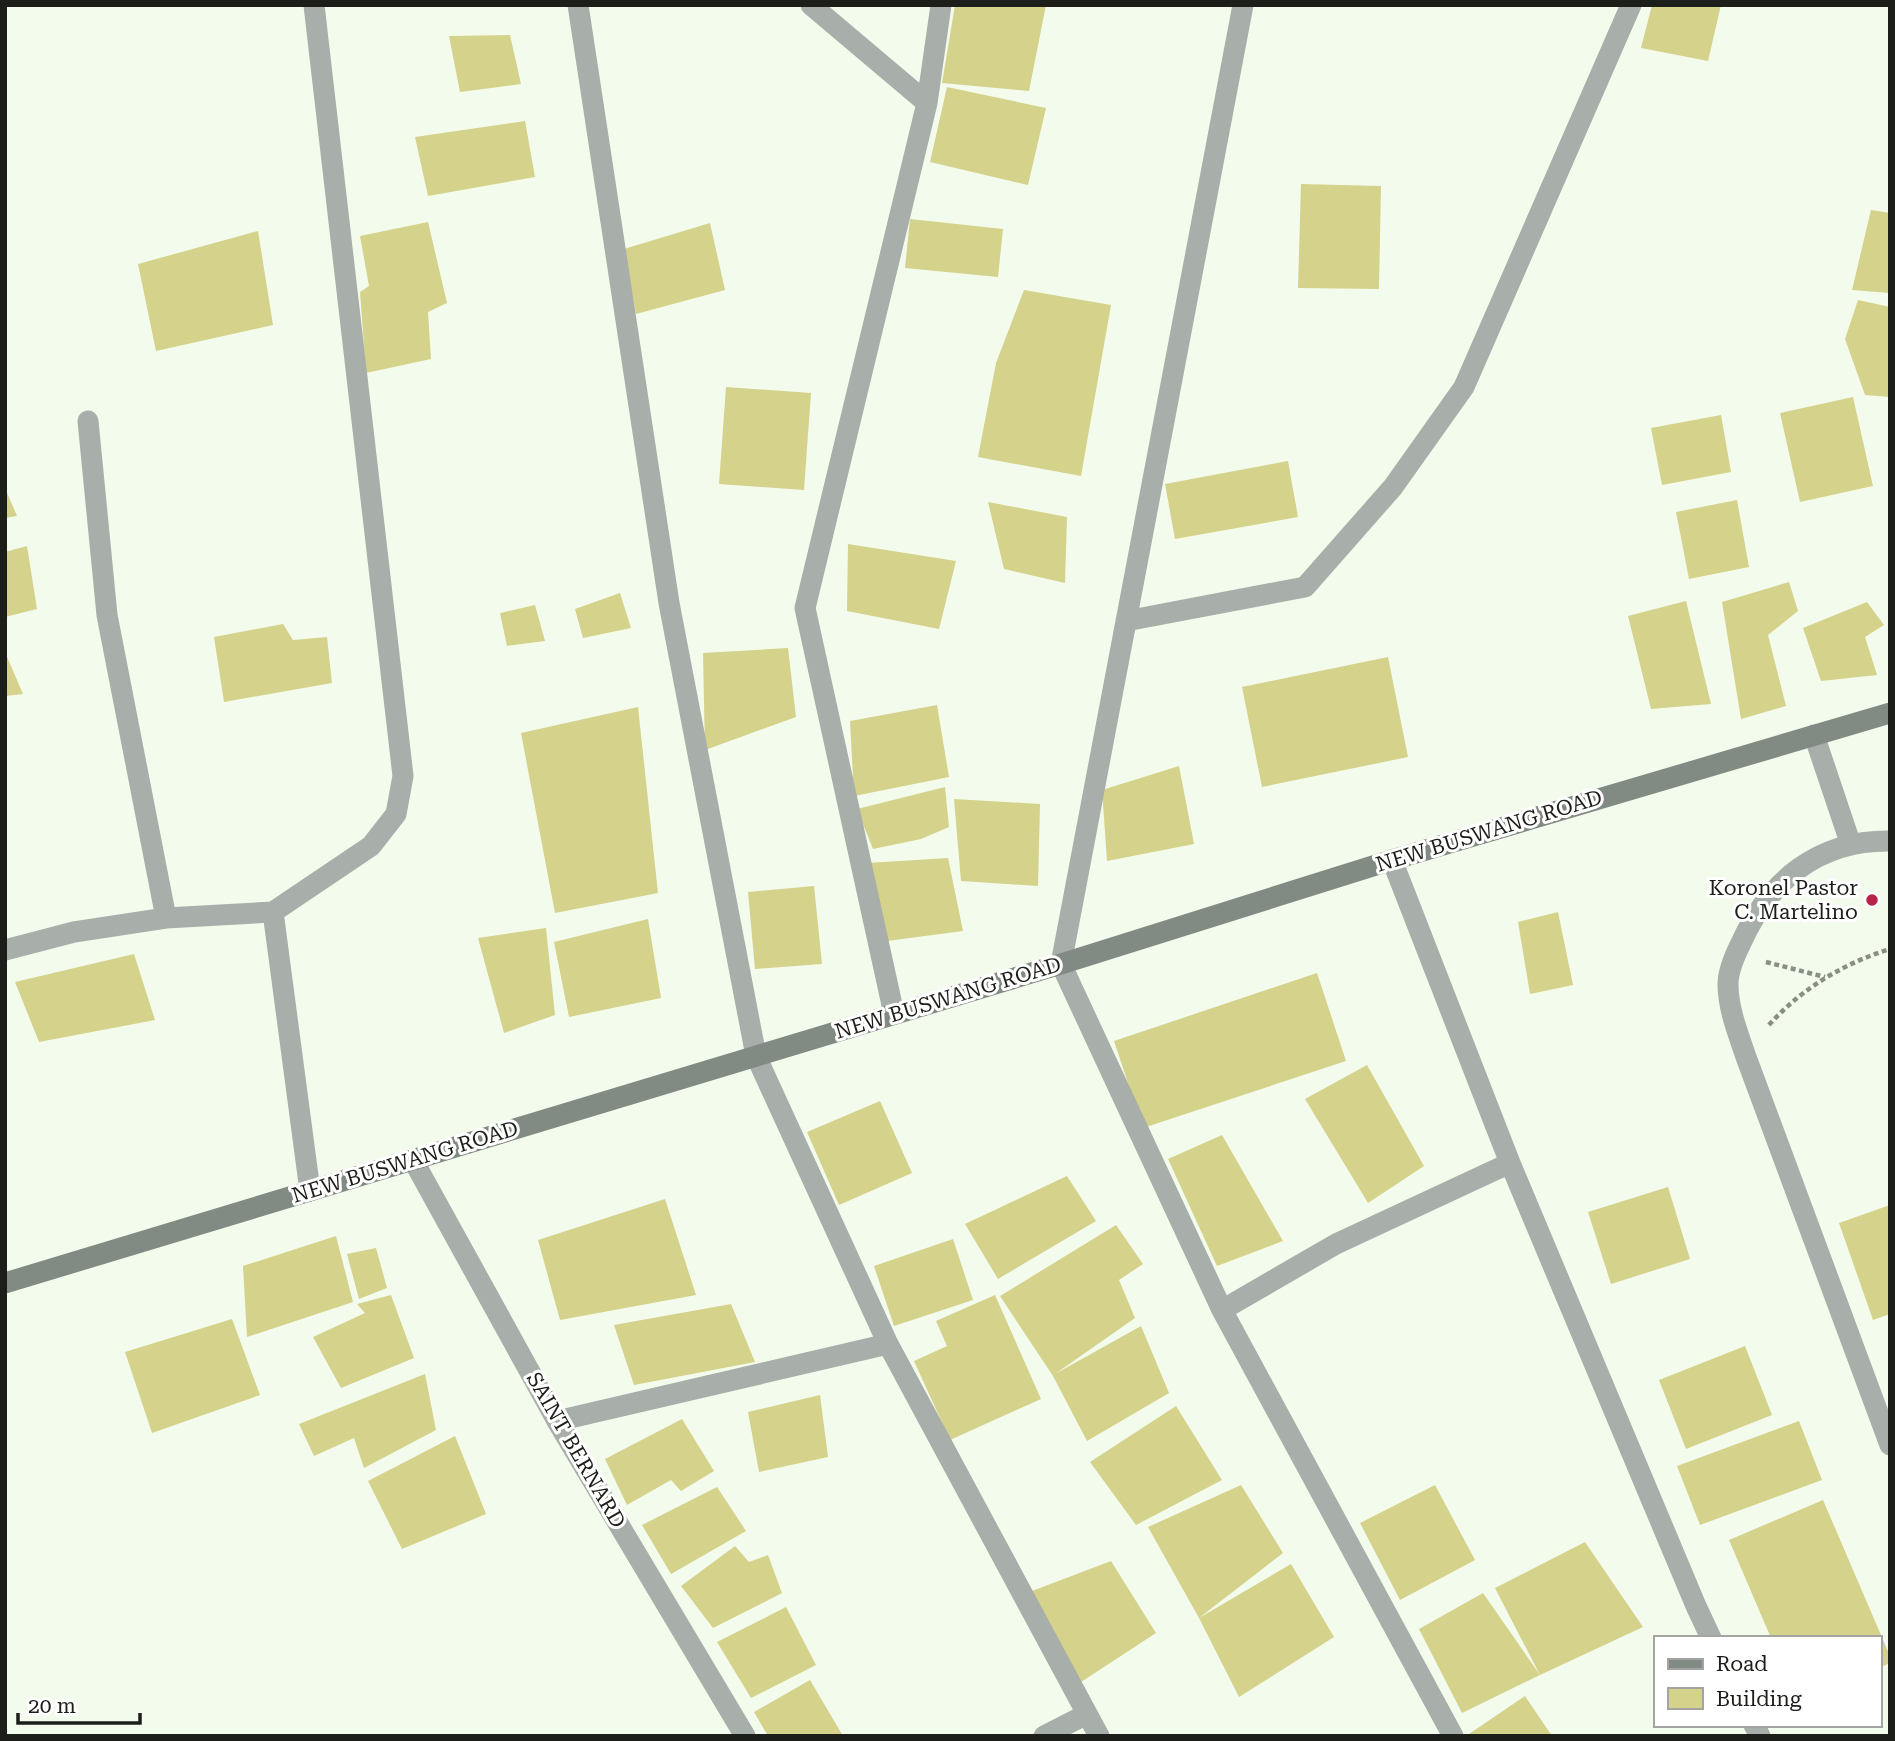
<svg xmlns="http://www.w3.org/2000/svg" width="1895" height="1741" font-family="'Roboto Serif',serif">
  <style>
    .building { fill: #d5d28b }
    .lines { fill: none; stroke-linecap: round; stroke-linejoin: round }
    .path { stroke: #8a8f85; stroke-width: 4.5; stroke-dasharray: 5 3.5; stroke-linecap: butt }
    .lane { stroke: #a8aea9; stroke-width: 21 }
    .street { stroke: #a8aea9; stroke-width: 21 }
    .secondary { stroke: #828a84; stroke-width: 21 }
    .poi-dot { fill: #b62549; stroke: #fff; stroke-width: 2.5 }
    .labels { text-anchor: middle; stroke-width: 6; stroke-linejoin: round; paint-order: stroke }
    .street-label { font-size: 21px; fill: #1c1e19; stroke: #fff }
    .poi-label { font-size: 21px; fill: #1c1e19; stroke: #fff; text-anchor: end }
  </style>
  <rect width="100%" height="100%" fill="#f3fbec"/>
  <path class="building" d="M955,5h91l-17,86 -87,-8z
    M1652,5h69l-13,56 -67,-13z
    M510,35l11,49 -61,8 -11,-56z
    M947,87l99,21 -18,77 -98,-23z
    M525,121l10,56 -107,19 -13,-59z
    M1301,184l80,2 -2,103 -81,-1z
    M1871,210l19,3v80l-38,-3z
    M910,219l93,10 -5,48 -93,-9z
    M428,222l19,81 -19,9 3,47 -65,14 -6,-81 9,-6 -9,-50z
    M710,223l15,67 -89,24 -12,-65z
    M258,231l15,94 -117,26 -18,-87z
    M1024,290l87,15 -30,171 -103,-19 18,-94z
    M1858,300l32,7v90l-25,-2 -20,-56z
    M726,387l85,6 -7,97 -85,-6z
    M1853,397l20,89 -73,16 -20,-89z
    M1721,415l10,57 -69,13 -11,-57z
    M1288,461l10,56 -123,22 -10,-55z
    M5,488l12,28 -12,2z
    M1737,500l12,67 -60,12 -13,-67z
    M988,502l79,15 -2,66 -61,-14z
    M848,544l108,17 -17,68 -92,-18z
    M27,546l10,63 -32,8v-65z
    M1789,582l9,29 -30,24 18,71 -45,13 -19,-117z
    M620,593l11,35 -48,10 -8,-29z
    M1686,601l25,103 -60,5 -23,-93z
    M1867,602l17,23 -19,12 12,38 -56,6 -18,-53z
    M535,605l10,36 -38,5 -7,-33z
    M283,624l10,16 34,-3 5,46 -108,19 -10,-65z
    M788,648l8,69 -91,33 -2,-97z
    M5,652l18,42 -18,2z
    M1388,657l20,100 -146,30 -20,-100z
    M937,705l12,72 -95,19 -4,-75z
    M638,707l20,186 -103,20 -34,-180z
    M1179,766l15,78 -87,17 -5,-71z
    M945,787l4,40 -28,12 -48,10 -16,-40z
    M954,799l86,5 -2,82 -77,-5z
    M948,858l15,73 -76,10 -20,-78z
    M814,886l8,78 -67,5 -7,-77z
    M1558,912l15,73 -43,9 -12,-72z
    M648,919l13,79 -92,19 -15,-75z
    M546,928l9,87 -51,18 -26,-95z
    M134,954l21,66 -116,22 -24,-60z
    M1317,973l29,88 -203,67 -29,-87z
    M1367,1065l57,101 -56,37 -63,-104z
    M880,1101l32,72 -73,32 -32,-73z
    M1222,1135l61,106 -66,25 -49,-107z
    M1067,1176l29,45 -98,58 -33,-55z
    M1668,1187l22,72 -79,25 -23,-72z
    M665,1199l31,96 -136,25 -22,-80z
    M1890,1205v109l-17,6 -34,-97z
    M1116,1225l27,39 -24,16 16,38 -80,56 86,-48 28,67 -82,48 -34,-65 -53,-80z
    M336,1236l17,66 -106,35 -4,-71z
    M953,1239l20,61 -79,26 -20,-60z
    M376,1248l11,40 -28,11 -12,-45z
    M391,1295l23,63 -73,30 -28,-51 52,-24 -8,-9z
    M995,1295l46,104 -91,41 -36,-79 33,-15 -11,-25z
    M731,1304l24,58 -121,23 -20,-60z
    M232,1319l28,76 -108,38 -27,-81z
    M1745,1346l27,69 -86,34 -27,-69z
    M425,1374l11,56 -72,38 -10,-30 -40,18 -15,-32z
    M820,1395l8,62 -69,15 -11,-60z
    M1176,1406l46,74 -86,45 -46,-63z
    M682,1419l32,52 -33,20 -10,-11 -44,25 -22,-46z
    M1799,1421l23,59 -122,45 -23,-59z
    M455,1436l31,78 -84,35 -34,-68z
    M1241,1485l42,68 -84,65 -51,-91z
    M1435,1485l40,75 -75,40 -40,-77z
    M717,1487l29,44 -75,43 -29,-49z
    M1823,1500l67,156v7l-11,5v-30h-108l-42,-98z
    M1585,1542l58,85 -103,48 -45,-87z
    M735,1546l14,16 19,-7 14,38 -69,35 -32,-42z
    M1111,1561l45,72 -75,49 -49,-91z
    M1291,1564l43,73 -95,60 -40,-79z
    M1483,1593l57,82 -78,38 -43,-84z
    M786,1607l30,58 -65,33 -34,-56z
    M810,1680l33,56h-75l-14,-24z
    M1525,1696l27,40h-86z"/>
  <g class="lines">
    <path class="path" d="M1766,962l59,15
      M1769,1025c32,-36 75,-62 121,-76"/>
    <path class="lane" d="M1814,735l37,110
      M1890,841c-72,-1 -121,40 -149,102 -6,12 -13,28 -13,41 0,25 10,49 18,73l144,388"/>
    <path class="street" d="M578,5l91,598 87,453 132,288 211,392
      M811,5l116,98
      M1243,5l-182,959 161,346 231,426
      M88,421l19,194 59,303
      M1126,621l179,-34 88,-100 71,-100 167,-382
      M1392,860l118,303 186,443 15,32
      M5,950l69,-18 92,-14 107,-6
      M894,1014l-89,-406 122,-505 14,-98
      M413,1160l144,261 188,315
      M310,1191l-37,-279 98,-66 25,-32 7,-38 -89,-771
      M1222,1310l114,-66 174,-81
      M557,1421l331,-77
      M1754,1725l6,11
      M1044,1736l43,-22"/>
    <path class="secondary" d="M5,1283l1056,-319 331,-104 498,-147"/>
  </g>
  <circle class="poi-dot" cx="1872" cy="900" r="7"/>
  <g class="labels">
    <g class="street-label">
      <text transform="translate(1489 831) rotate(-17)" y="7">NEW BUSWANG ROAD</text>
      <text transform="translate(948 998) rotate(-17)" y="7">NEW BUSWANG ROAD</text>
      <text transform="translate(405 1162) rotate(-17)" y="7">NEW BUSWANG ROAD</text>
      <text transform="translate(576 1450) rotate(60)" y="7">SAINT BERNARD</text>
    </g>
    <g class="poi-label">
      <text x="1858" y="895">Koronel Pastor<tspan x="1858" dy="24">C. Martelino</tspan></text>
    </g>
  </g>
  <rect width="1895" height="1741" fill="none" stroke="#1c1e19" stroke-width="14"/>
  <rect x="1654" y="1636" width="228" height="91" fill="#ffffff" stroke="#a4a5a3" stroke-width="2"/>
  <rect x="1668" y="1659" width="35" height="10" fill="#828a84" stroke="#a4a5a3" stroke-width="2"/>
  <text x="1716" y="1671" font-size="21" fill="#1c1e19">Road</text>
  <rect x="1668" y="1688" width="35" height="21" fill="#d5d28b" stroke="#a4a5a3" stroke-width="2"/>
  <text x="1716" y="1706" font-size="21" fill="#1c1e19">Building</text>
  <path d="M18 1713v10h122v-10" fill="none" stroke="#1c1e19" stroke-width="3.5"/>
  <text x="28" y="1713" font-size="21" fill="#1c1e19" stroke="#ffffff" stroke-width="5" paint-order="stroke">20 m</text>
</svg>
